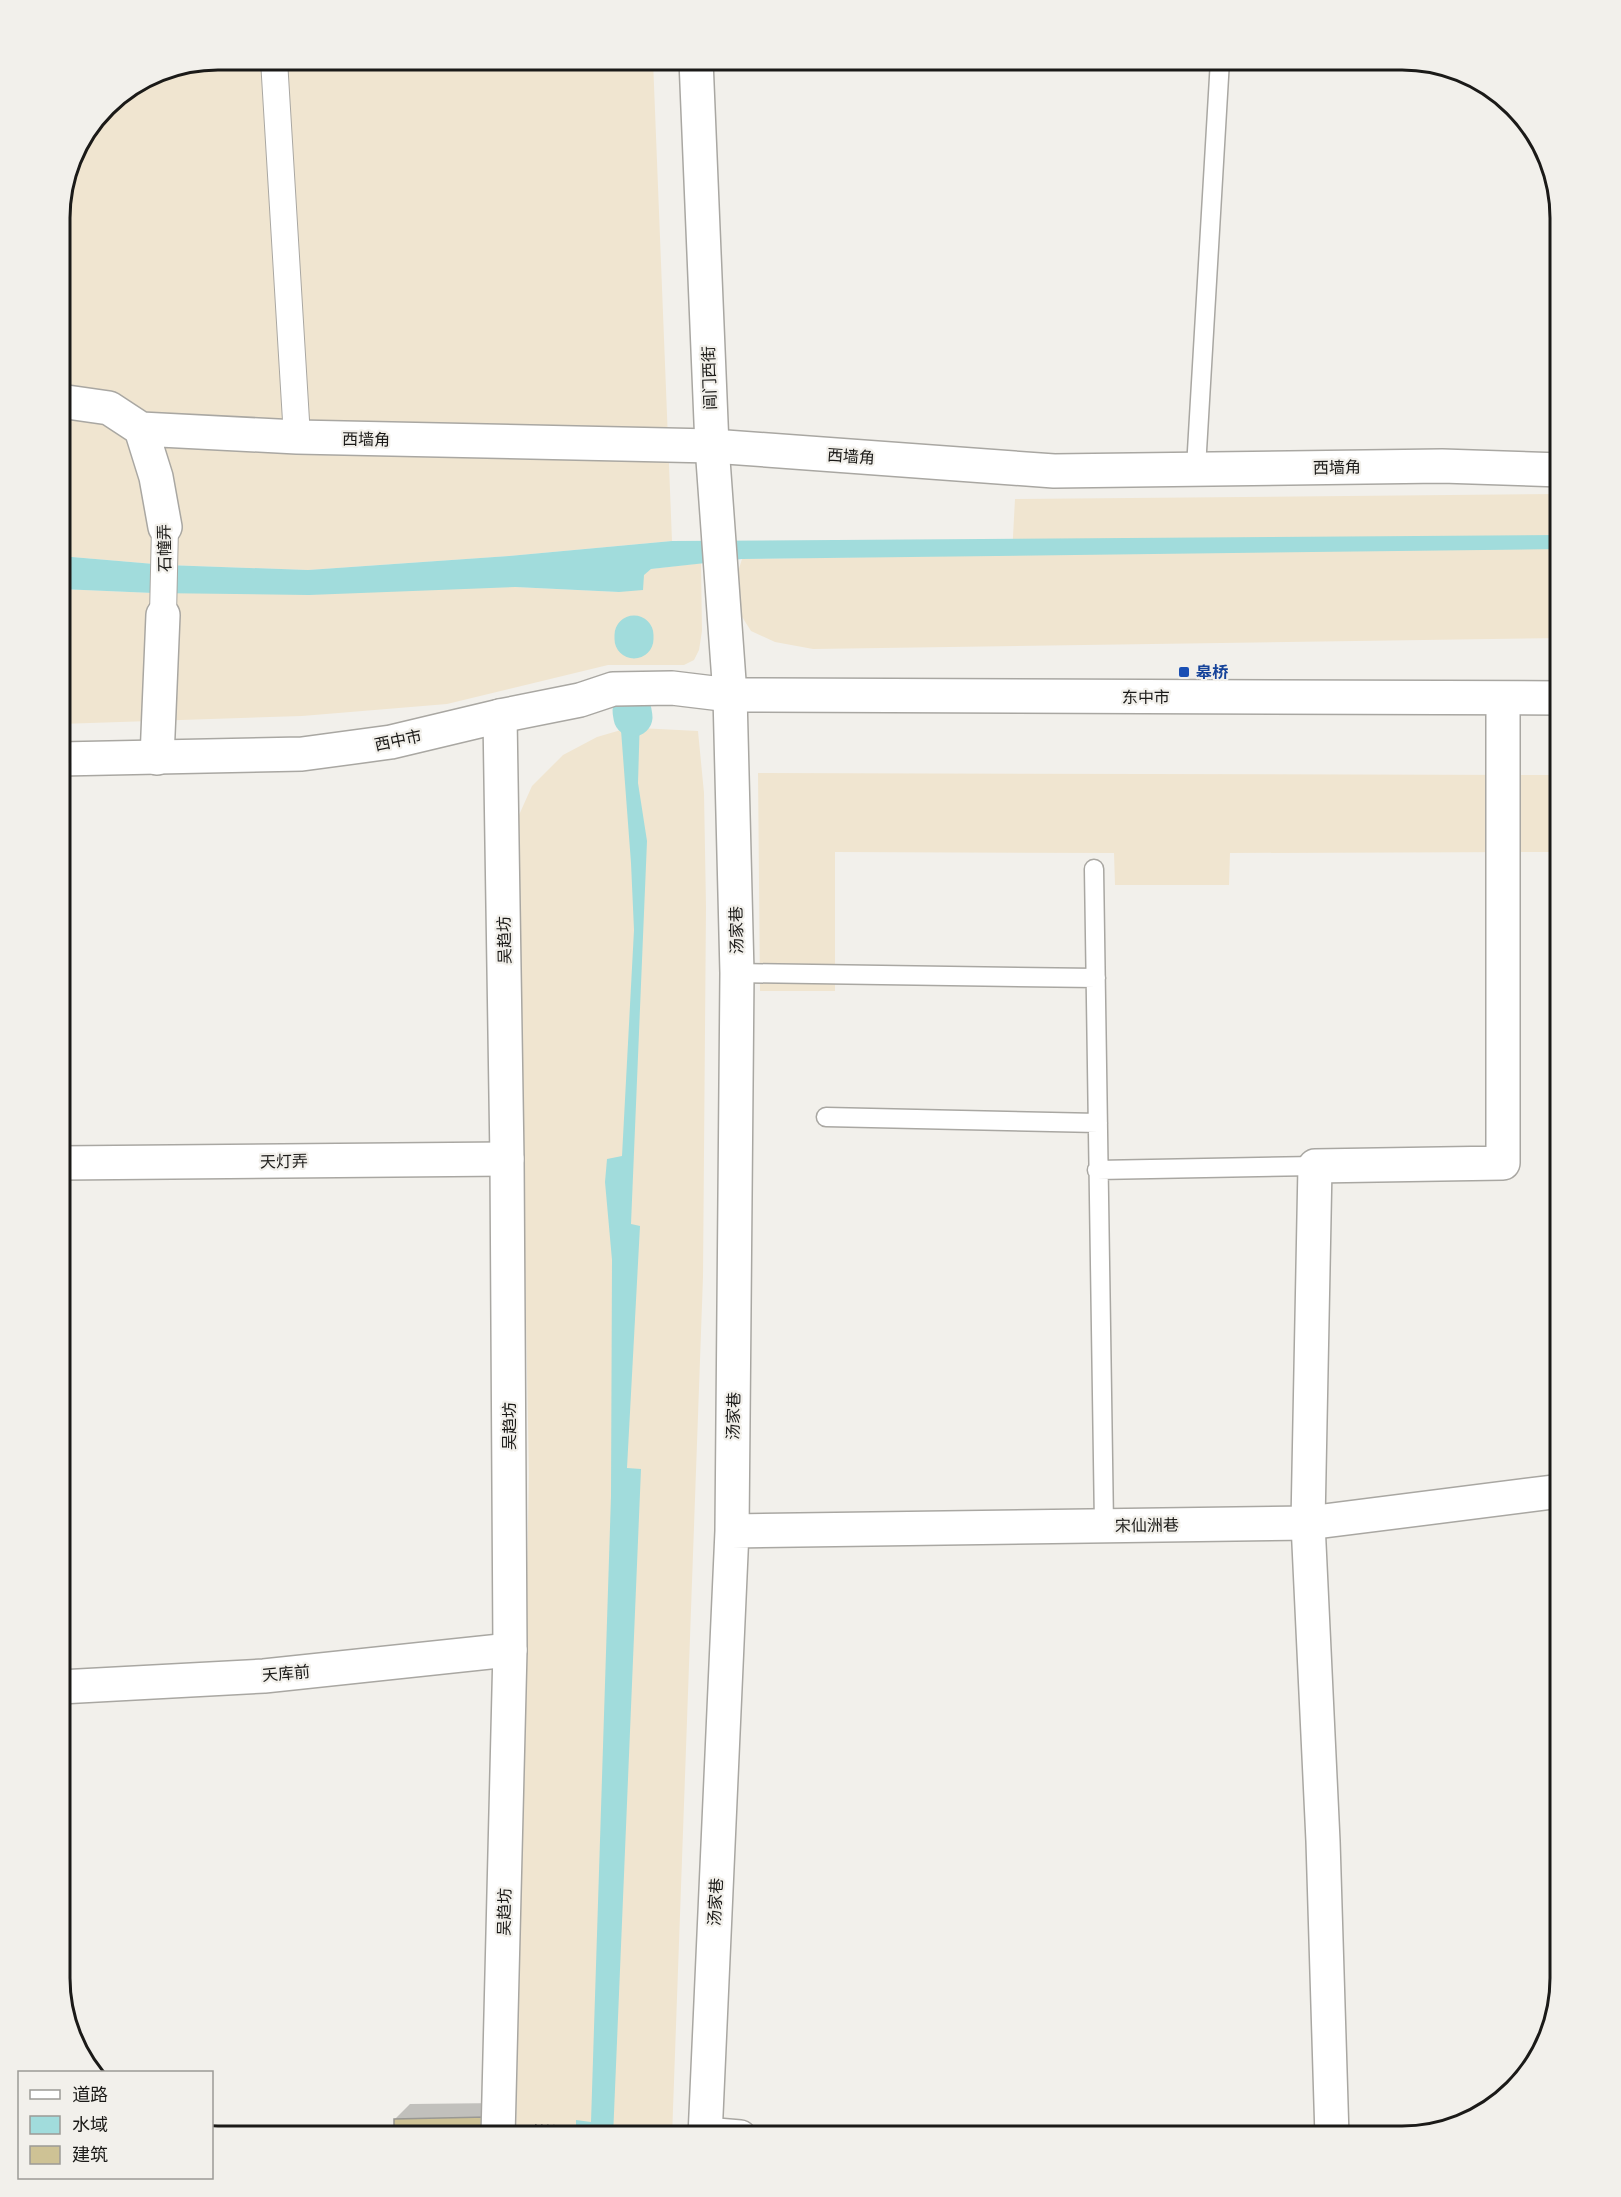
<svg xmlns="http://www.w3.org/2000/svg" width="1621" height="2197" font-family="Karla,'Noto Sans SC',sans-serif">
  <style>
    .commercial { fill: #f0e5d0 }
    .water { fill: #a1dcdc }
    .shadow { fill: #0003 }
    .lines { fill: none; stroke-linecap: round; stroke-linejoin: round }
    .canal { stroke: #a1dcdc; stroke-width: 39 }
    .building { fill: #cec295; stroke: #999893; stroke-width: 1.5 }
    .service-casing { stroke: #a9a7a2; stroke-width: 21 }
    .pedestrian-casing { stroke: #a9a7a2; stroke-width: 28 }
    .minor-casing { stroke: #a9a7a2; stroke-width: 36 }
    .tertiary-casing { stroke: #a9a7a2; stroke-width: 36 }
    .secondary-casing { stroke: #a9a7a2; stroke-width: 36 }
    .path { stroke: #82817d; stroke-width: 4; stroke-dasharray: 1.5 4.5; stroke-linecap: butt }
    .service { stroke: #fff; stroke-width: 18 }
    .pedestrian { stroke: #fff; stroke-width: 26 }
    .minor { stroke: #fff; stroke-width: 33 }
    .tertiary { stroke: #fff; stroke-width: 33 }
    .secondary { stroke: #fff; stroke-width: 33 }
    .transit-dot { fill: #1a4fb4; stroke: #f2f0eb; stroke-width: 2 }
    .labels { text-anchor: middle; stroke-width: 4.5; stroke-linejoin: round; paint-order: stroke }
    .street-label { font-size: 16px; fill: #1b1a18; stroke: #f2f0eb }
    .transit-label { font-size: 16px; font-weight: bold; fill: #164399; stroke: #f2f0eb; text-anchor: start }
    .rim { fill: none; stroke: #1b1a18; stroke-width: 3 }
  </style>
  <rect width="100%" height="100%" fill="#f2f0eb"/>
  <path class="commercial" d="M219,60h434l19,481 -163,15 -201,14 -142,-5 -106,-9v-348l17,-60 37,-48 44,-28z
    M1561,494v144l-748,11 -38,-7 -24,-11 -12,-19 -3,-34 6,-19 270,-4 3,-56z
    M701,563l1,68 -3,19 -5,10 -10,5h-76l-161,39 -145,12 -242,8v-135l93,4 362,-6 104,5 32,-23z
    M639,728l59,3 6,62 2,114 -3,370 -31,860h-156l13,-663 -12,-621 2,-38 13,-29 31,-31 34,-18 24,-7z
    M758,773l803,2v77l-331,1 -1,32h-114l-1,-32 -279,-1v139h-75z"/>
  <path class="water" d="M1561,535v14l-819,10 -91,10 -7,6 -1,15 -24,2 -104,-5 -206,8 -156,-2 -93,-4v-33l106,9 142,5 201,-14 163,-15z
    M640,716l-2,67 9,58 -16,383 9,2 -13,242 14,1 -28,668h-37v-17l15,2 20,-626 1,-236 -7,-78 2,-23 15,-3 12,-226 -3,-67 -10,-133 2,-11z"/>
  <path class="shadow" d="M501,2103v34l-106,-18 15,-15z"/>
  <g class="lines">
    <path class="canal" d="M634,639v-4
      M632,711l1,6"/>
  </g>
  <path class="building" d="M487,2117v20h-93v-18z"/>
  <g class="lines">
    <defs>
      <path id="service" d="M1196,468l24,-408
        M1094,869l10,656
        M737,973l359,5
        M826,1117l272,6
        M1097,1170l218,-4"/>
      <path id="pedestrian" d="M274,60l23,377
        M163,615l2,-88"/>
      <path id="minor" d="M60,401l49,7 32,21 15,48 9,50
        M141,429l156,8 415,9 342,25 388,-5 119,4
        M157,758l6,-143
        M60,1163l447,-4
        M60,1687l204,-11 246,-26
        M705,2134l35,3
        M1332,2137l-9,-296 -15,-318 7,-357 188,-3v-464"/>
      <path id="tertiary" d="M696,60l16,386 18,249 7,278 -5,558 -27,606
        M732,1531l576,-8 253,-32
        M498,2137l12,-487 -3,-491 -7,-443"/>
      <path id="secondary" d="M60,759l242,-5 89,-12 109,-26 80,-16 33,-11 59,-1 58,7 831,3"/>
    </defs>
    <use href="#service" class="service-casing"/>
    <use href="#pedestrian" class="pedestrian-casing"/>
    <use href="#minor" class="minor-casing"/>
    <use href="#tertiary" class="tertiary-casing"/>
    <use href="#secondary" class="secondary-casing"/>
    <path class="path" d="M535,2126l136,6"/>
    <use href="#service" class="service"/>
    <use href="#pedestrian" class="pedestrian"/>
    <use href="#minor" class="minor"/>
    <use href="#tertiary" class="tertiary"/>
    <use href="#secondary" class="secondary"/>
  </g>
  <rect class="transit-dot" x="1178" y="666" width="12" height="12" rx="3"/>
  <g class="labels">
    <g class="street-label">
      <text transform="translate(709 378) rotate(-92)" y="6">阊门西街</text>
      <text transform="translate(366 439) rotate(1)" y="6">西墙角</text>
      <text transform="translate(851 456) rotate(4)" y="6">西墙角</text>
      <text transform="translate(1337 467) rotate(-1)" y="6">西墙角</text>
      <text transform="translate(164 548) rotate(-91)" y="6">石幢弄</text>
      <text x="1146" y="703">东中市</text>
      <text transform="translate(398 740) rotate(-12)" y="6">西中市</text>
      <text transform="translate(736 930) rotate(-91)" y="6">汤家巷</text>
      <text transform="translate(504 940) rotate(-91)" y="6">吴趋坊</text>
      <text transform="translate(284 1161) rotate(-1)" y="6">天灯弄</text>
      <text transform="translate(733 1416) rotate(-89)" y="6">汤家巷</text>
      <text transform="translate(509 1426) rotate(-90)" y="6">吴趋坊</text>
      <text transform="translate(1147 1525) rotate(-1)" y="6">宋仙洲巷</text>
      <text transform="translate(286 1673) rotate(-5)" y="6">天库前</text>
      <text transform="translate(715 1902) rotate(-87)" y="6">汤家巷</text>
      <text transform="translate(504 1912) rotate(-89)" y="6">吴趋坊</text>
    </g>
    <g class="transit-label">
      <text x="1196" y="678">皋桥</text>
    </g>
  </g>
  <path d="M0 0H1621V2197H0ZM218 70H1402A148 148 0 0 1 1550 218V1978A148 148 0 0 1 1402 2126H218A148 148 0 0 1 70 1978V218A148 148 0 0 1 218 70Z" fill="#f2f0eb" fill-rule="evenodd"/>
  <path class="rim" d="M218 70H1402A148 148 0 0 1 1550 218V1978A148 148 0 0 1 1402 2126H218A148 148 0 0 1 70 1978V218A148 148 0 0 1 218 70Z"/>
  <rect x="18" y="2071" width="195" height="108" fill="#f2f0eb" stroke="#9c9a97" stroke-width="1.5"/>
  <rect x="30" y="2090" width="30" height="9" fill="#ffffff" stroke="#9c9a97" stroke-width="1.5"/>
  <text x="72" y="2101" font-size="18" fill="#1b1a18">道路</text>
  <rect x="30" y="2116" width="30" height="18" fill="#a1dcdc" stroke="#9c9a97" stroke-width="1.5"/>
  <text x="72" y="2131" font-size="18" fill="#1b1a18">水域</text>
  <rect x="30" y="2146" width="30" height="18" fill="#cec295" stroke="#9c9a97" stroke-width="1.5"/>
  <text x="72" y="2161" font-size="18" fill="#1b1a18">建筑</text>
</svg>
